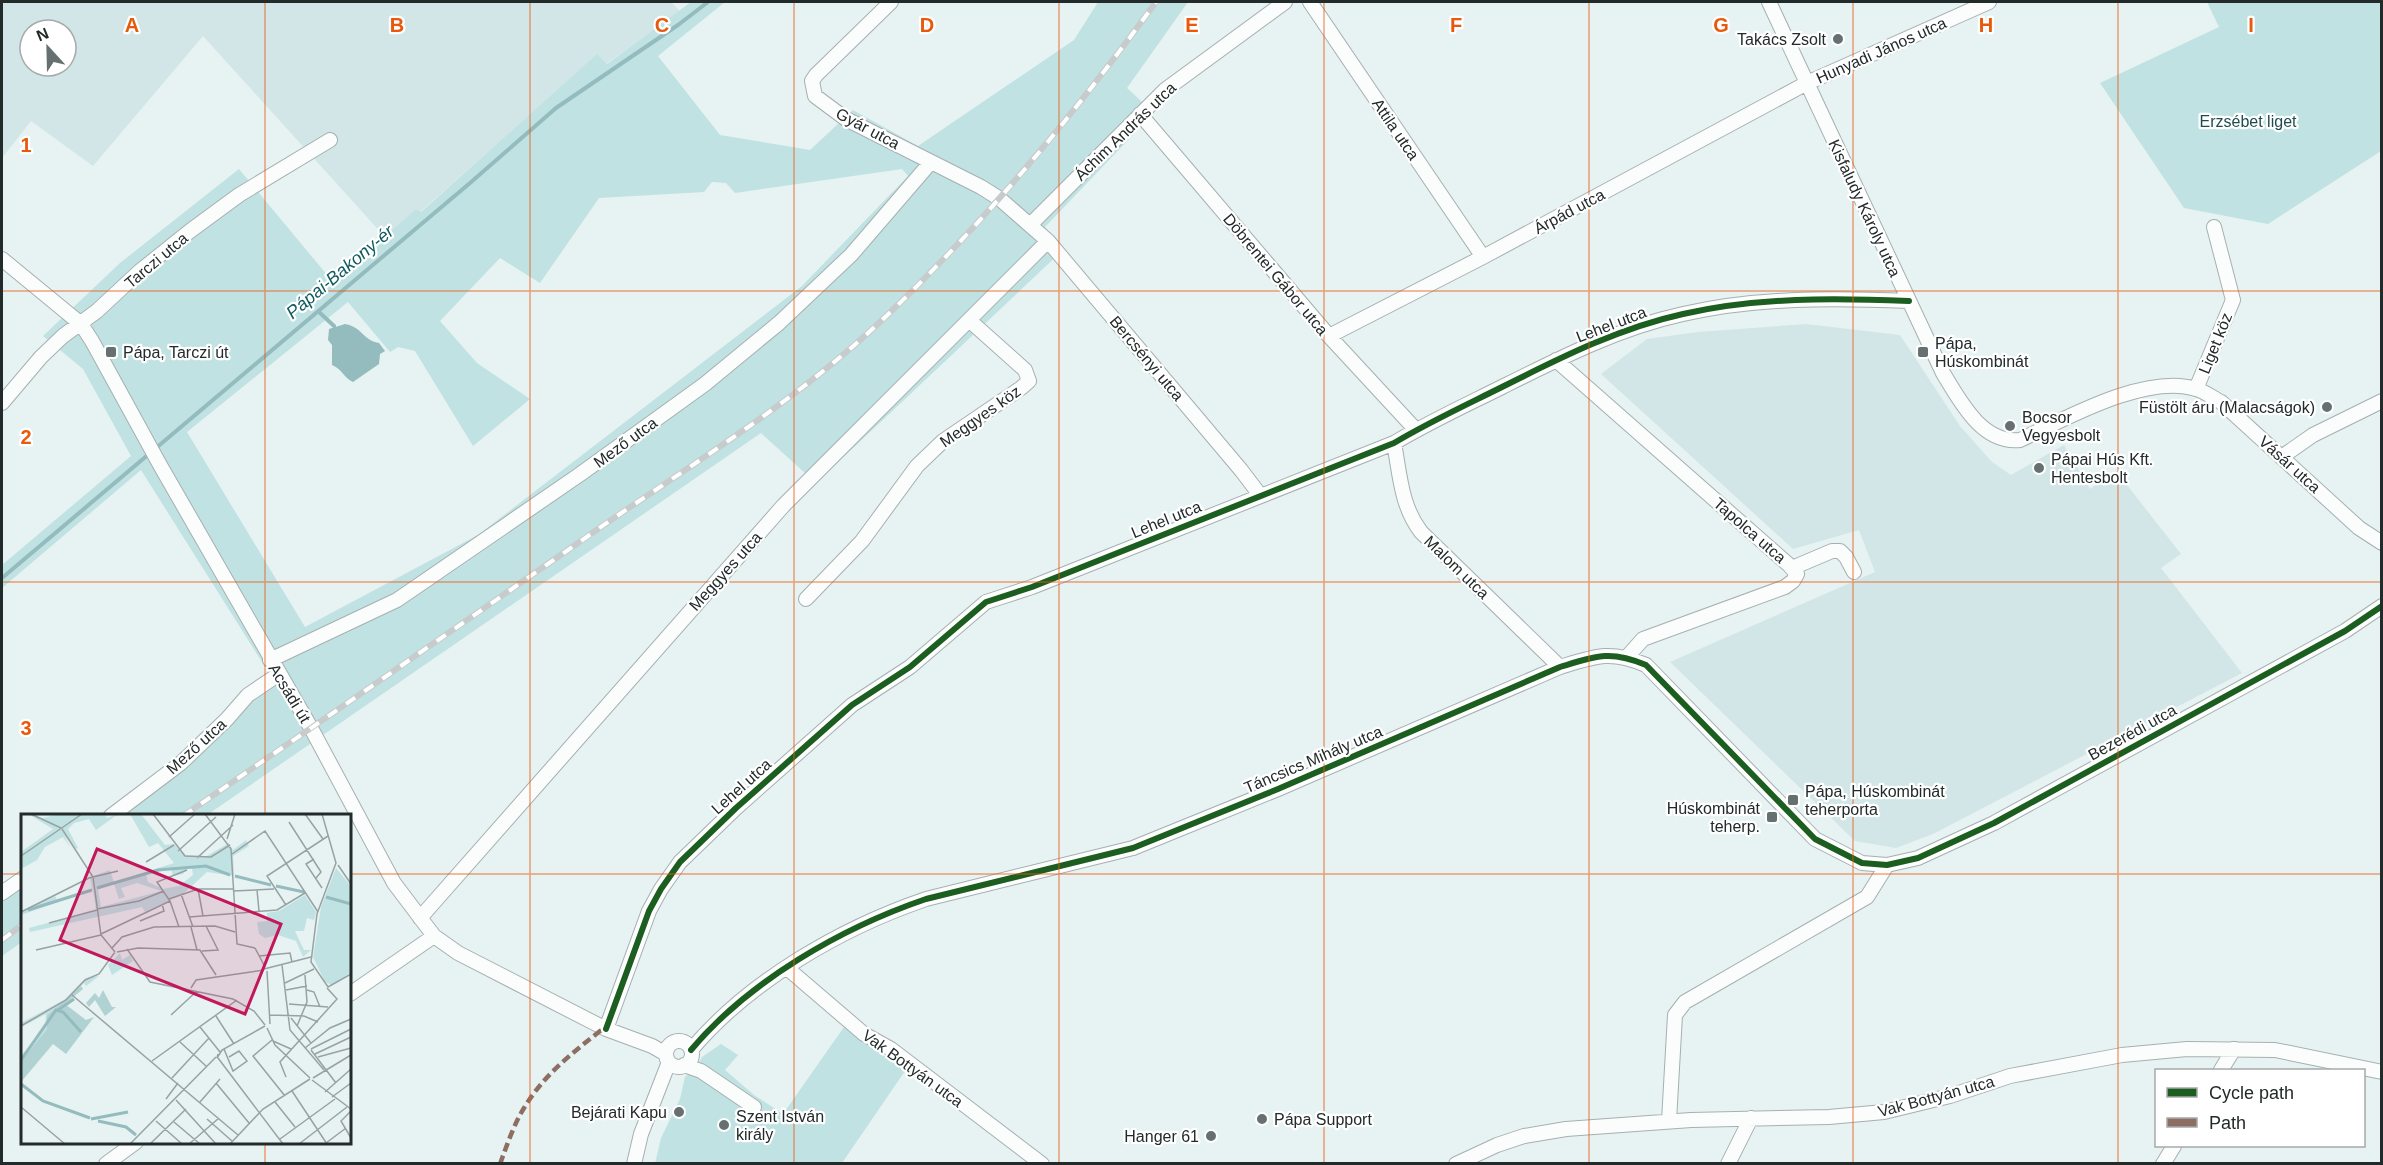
<svg xmlns="http://www.w3.org/2000/svg" width="2383" height="1165" font-family="Arial,sans-serif">
  <style>
    .built { fill: #d2e6e7; fill-rule: evenodd }
    .green { fill: #c0e2e3; fill-rule: evenodd }
    .water { fill: #94bbbd }
    .lines { fill: none; stroke-linecap: round; stroke-linejoin: round }
    .stream { stroke: #94bbbd; stroke-width: 4 }
    .minor-casing { stroke: #a7afaf; stroke-width: 16 }
    .minor { stroke: #fbfdfd; stroke-width: 14 }
    .rail-casing { stroke: #c8cbcb; stroke-width: 6 }
    .rail { stroke: #fff; stroke-width: 4; stroke-dasharray: 11; stroke-linecap: butt }
    .quiet { stroke: #8d6e63; stroke-width: 4.5; stroke-dasharray: 9 4.5; stroke-linecap: butt }
    .cycleway-casing { stroke: #fff; stroke-width: 10 }
    .cycleway { stroke: #1b5e20; stroke-width: 6 }
    .grid { fill: none; stroke: #e8590c; stroke-width: 1.5; stroke-opacity: 0.55 }
    .poi-dot { fill: #677070; stroke: #fff; stroke-width: 2 }
    .labels { text-anchor: middle; stroke-width: 4.5; stroke-linejoin: round; paint-order: stroke }
    .poi-label { font-size: 16px; fill: #222a2a; stroke: #fff; text-anchor: start }
    .street-label { font-size: 16px; fill: #222a2a; stroke: #fff }
    .park-label { font-size: 16px; fill: #1e4d4f; stroke: #fff }
    .water-label { font-size: 18px; font-style: italic; fill: #115c5f; stroke: #fff }
    .inset-river { fill: none; stroke: #94bbbd; stroke-width: 3 }
    .inset-road { fill: none; stroke: #98a2a2; stroke-width: 1.5 }
    .view { fill: #c2185b; fill-opacity: 0.15; stroke: #c2185b; stroke-width: 3 }
    .inset-edge { fill: none; stroke: #222a2a; stroke-width: 3 }
    .grid-label { font-size: 20px; text-anchor: middle; font-weight: bold; fill: #e8590c; stroke: #fff; stroke-width: 4.5; stroke-linejoin: round; paint-order: stroke }
  </style>
  <rect width="100%" height="100%" fill="#e7f2f2"/>
  <path class="built" d="M2,2h669l9,9 -74,53 -9,-9 -177,157 -4,-3 -31,28 -182,-201 -110,130 -62,-45 -29,37zM30,30h36v36h-36z
    M1806,324l94,11 60,91 32,36 19,13 53,-30 26,44 26,-18 65,83 -20,14 81,105 -309,161 -37,14 -41,-7 -185,-179 205,-90 -16,-42 -66,19 -192,-175 46,-35 51,-7z"/>
  <path class="green" d="M691,2h34l-67,54 62,79 90,15 43,-40 65,36 156,-106 24,-38h90l-61,86 27,25 -109,114 19,22 -248,234 -55,-50 -554,382h-107l73,-50 96,-92 -128,-203 -139,118v-23l129,-109 -48,-87 -40,-33 77,-73 119,-94 94,113 83,-73 5,3 176,-158 10,10zM902,169l6,7 -106,110 -324,249 -173,92 -118,-195 161,-130 42,50 8,-5 17,4 58,95 57,-47 -53,-36 -37,-42 60,-63 40,25 59,-85 105,-6 8,-10 14,1 9,10z
    M2207,2h174v149l-113,73 -84,-16 -84,-125 119,-56z
    M22,869v73l-20,14v-72z
    M844,1027l61,44 -63,92 -187,1 6,-26 19,-39 5,-22 11,-9 6,-11 19,-13 17,11 -13,15 29,25 29,19z"/>
  <path class="water" d="M345,324c19,4 17,16 34,19l6,8 -5,3 -1,10 -26,18c-9,-4 -11,-13 -21,-17v-20l-4,-5 1,-11z"/>
  <g class="lines">
    <path class="stream" d="M319,312l15,14
      M2,578l468,-395 86,-75 122,-83 30,-23"/>
    <defs>
      <path id="minor" d="M891,2l-75,73 -4,6 3,15 31,23 135,68 19,12 48,42 193,229 19,25
        M1310,2l173,255
        M1769,2l174,371c17,28 39,71 77,67 45,-21 126,-67 176,-51 8,2 17,9 25,13l138,126 23,15
        M1140,114l189,222 87,94
        M1030,225l135,-135 120,-88
        M2,259l79,65 11,17 68,124 151,263 83,155 40,53 24,17 148,76 46,17 14,8
        M1329,336l154,-79 324,-174 182,-81
        M1556,360l233,205 8,9 -4,7 -8,6 -142,52 -16,18
        M2196,389l37,-89 -19,-73
        M2,403l39,-46 22,-21 34,-25 43,-40 50,-40 49,-36 91,-55
        M1394,443c6,32 7,63 27,89l139,135
        M2283,456l30,-21 69,-34
        M1792,568l40,-17h8l6,6 8,15
        M806,599l56,-58 55,-75 26,-25 78,-53 8,-7 -4,-11 -56,-50
        M270,660l127,-60 182,-125 126,-91 74,-61 72,-68 80,-93
        M111,816l70,-53 46,-44 21,-24 31,-21
        M2,893l20,-14
        M420,918l363,-412 265,-265
        M787,968l77,66 27,15 151,115
        M350,994l84,-58
        M606,1029l43,-118 12,-22 19,-27 56,-54 116,-103 58,-38 76,-65 46,-15 362,-144c35,-21 72,-38 108,-56 58,-29 117,-59 181,-73 74,-17 151,-16 226,-13
        M666 1054a13 13 0 1 1 26 0a13 13 0 1 1-26 0Z
        M691,1050c58,-69 150,-122 235,-151l207,-51 145,-59 282,-122c36,-11 50,-17 86,-2l169,174 47,24 25,2 31,-7 76,-35 351,-192 37,-25
        M684,1065l17,6 53,36
        M2221,1070l13,-21
        M1669,1121l6,-106 10,-13 182,-105 20,-32
        M106,1164l30,-22
        M634,1164l7,-30 28,-72
        M1456,1164l41,-19 27,-9 42,-7 125,-9 138,-3 55,-5 66,-16 60,-20 112,-21 65,-6 88,1 107,22
        M1728,1164l23,-46
        M2163,1164l11,-18"/>
    </defs>
    <use href="#minor" class="minor-casing"/>
    <use href="#minor" class="minor"/>
    <defs>
      <path id="rail" d="M183,816c143,-98 286,-197 428,-296 91,-62 188,-122 269,-198 103,-97 193,-206 276,-320
        M2,940l20,-15"/>
    </defs>
    <use href="#rail" class="rail-casing"/>
    <use href="#rail" class="rail"/>
    <path class="quiet" d="M500,1164c7,-19 14,-40 24,-56 19,-32 47,-54 76,-77l6,-2"/>
    <defs>
      <path id="cycleway" d="M606,1029l43,-118 12,-22 19,-27 56,-54 116,-103 58,-38 76,-65 46,-15 362,-144c35,-21 72,-38 108,-56 58,-29 117,-59 181,-73 74,-17 151,-16 226,-13
        M691,1050c58,-69 150,-122 235,-151l207,-51 145,-59 282,-122c36,-11 50,-17 86,-2l169,174 47,24 25,2 31,-7 76,-35 351,-192 37,-25"/>
    </defs>
    <use href="#cycleway" class="cycleway-casing"/>
    <use href="#cycleway" class="cycleway"/>
  </g>
  <path class="grid" d="M265,2v814M530,2v1162M794,2v1162M1059,2v1162M1324,2v1162M1589,2v1162M1853,2v1162M2118,2v1162M2,291h2380M2,582h2380M2,874h20M350,874h2032M265,1142v22"/>
  <g class="poi-dot">
    <circle cx="1838" cy="39" r="6"/>
    <rect x="105" y="346" width="12" height="12" rx="3"/>
    <rect x="1917" y="346" width="12" height="12" rx="3"/>
    <circle cx="2327" cy="407" r="6"/>
    <circle cx="2010" cy="426" r="6"/>
    <circle cx="2039" cy="468" r="6"/>
    <rect x="1787" y="794" width="12" height="12" rx="3"/>
    <rect x="1766" y="811" width="12" height="12" rx="3"/>
    <circle cx="679" cy="1112" r="6"/>
    <circle cx="1262" cy="1119" r="6"/>
    <circle cx="724" cy="1125" r="6"/>
    <circle cx="1211" cy="1136" r="6"/>
  </g>
  <g class="labels">
    <g class="poi-label">
      <text x="1826" y="45" text-anchor="end">Takács Zsolt</text>
      <text x="1935" y="349">Pápa,<tspan x="1935" dy="18">Húskombinát</tspan></text>
      <text x="123" y="358">Pápa, Tarczi út</text>
      <text x="2315" y="413" text-anchor="end">Füstölt áru (Malacságok)</text>
      <text x="2022" y="423">Bocsor<tspan x="2022" dy="18">Vegyesbolt</tspan></text>
      <text x="2051" y="465">Pápai Hús Kft.<tspan x="2051" dy="18">Hentesbolt</tspan></text>
      <text x="1805" y="797">Pápa, Húskombinát<tspan x="1805" dy="18">teherporta</tspan></text>
      <text x="1760" y="814" text-anchor="end">Húskombinát<tspan x="1760" dy="18">teherp.</tspan></text>
      <text x="667" y="1118" text-anchor="end">Bejárati Kapu</text>
      <text x="736" y="1122">Szent István<tspan x="736" dy="18">király</tspan></text>
      <text x="1274" y="1125">Pápa Support</text>
      <text x="1199" y="1142" text-anchor="end">Hanger 61</text>
    </g>
    <g class="street-label">
      <text transform="translate(1881 50) rotate(-24)" y="6">Hunyadi János utca</text>
      <text transform="translate(868 128) rotate(28)" y="6">Gyár utca</text>
      <text transform="translate(1396 129) rotate(56)" y="6">Attila utca</text>
      <text transform="translate(1125 131) rotate(-44)" y="6">Áchim András utca</text>
      <text transform="translate(1865 208) rotate(65)" y="6">Kisfaludy Károly utca</text>
      <text transform="translate(1569 211) rotate(-28)" y="6">Árpád utca</text>
      <text transform="translate(156 260) rotate(-40)" y="6">Tarczi utca</text>
      <text transform="translate(1276 274) rotate(50)" y="6">Döbrentei Gábor utca</text>
      <text transform="translate(1611 324) rotate(-21)" y="6">Lehel utca</text>
      <text transform="translate(2215 343) rotate(-68)" y="6">Liget köz</text>
      <text transform="translate(1147 358) rotate(50)" y="6">Bercsényi utca</text>
      <text transform="translate(980 416) rotate(-35)" y="6">Meggyes köz</text>
      <text transform="translate(625 442) rotate(-36)" y="6">Mező utca</text>
      <text transform="translate(2290 464) rotate(42)" y="6">Vásár utca</text>
      <text transform="translate(1166 519) rotate(-22)" y="6">Lehel utca</text>
      <text transform="translate(1750 530) rotate(41)" y="6">Tapolca utca</text>
      <text transform="translate(1457 567) rotate(44)" y="6">Malom utca</text>
      <text transform="translate(725 571) rotate(-48)" y="6">Meggyes utca</text>
      <text transform="translate(290 693) rotate(59)" y="6">Acsádi út</text>
      <text transform="translate(2132 732) rotate(-29)" y="6">Bezerédi utca</text>
      <text transform="translate(196 746) rotate(-42)" y="6">Mező utca</text>
      <text transform="translate(1313 759) rotate(-23)" y="6">Táncsics Mihály utca</text>
      <text transform="translate(741 786) rotate(-42)" y="6">Lehel utca</text>
      <text transform="translate(913 1068) rotate(36)" y="6">Vak Bottyán utca</text>
      <text transform="translate(1936 1096) rotate(-15)" y="6">Vak Bottyán utca</text>
    </g>
    <g class="park-label">
      <text x="2248" y="127">Erzsébet liget</text>
    </g>
    <g class="water-label">
      <text transform="translate(340 272) rotate(-40)" y="6">Pápai-Bakony-ér</text>
    </g>
  </g>
  <g transform="translate(21 814)">
    <rect width="330" height="330" fill="#e7f2f2"/>
    <path d="M7,0l15,4 16,-4h45l3,4 11,-4 -22,16 -7,-11 -15,4 -6,6 10,19 -2,1 -12,-14 7,13 -8,-11 -18,10 -8,13 -16,9v-17l32,-23zM109,0h11l24,31 9,-1 11,11 20,2 24,-14 4,7 13,-10 3,6 -16,10 1,20 -27,-4 -24,22 -38,18 -3,-5 -112,25 -1,-4 67,-18 -3,-20 -72,25v-4l34,-15 2,4 35,-11 -2,-12 20,-7 4,12 60,-19 -16,-20 -9,4zM166,54h5l1,7 -14,11 -16,3 -15,-7 -2,-8 25,-5 2,7 10,-2zM116,69l24,8 -60,16 -3,-18 16,-5 5,15 6,-2 -4,-9zM315,54l15,18v86l-19,13 -7,-3 -12,-25 8,-50zM284,81l11,17 -2,8 -7,-2 -3,13h-9l9,19h7l-8,7 -7,-16 -18,-6 -13,3 -6,-4 -2,-12 10,-1v-8l12,-2zM99,139l2,7 8,-5 3,6 -21,14 -4,-10zM78,162l-13,10 -2,-3 -37,32v14l-26,32v-5l24,-30 1,-12 -25,13v-4l43,-23 22,-22z" fill="#c0e2e3" fill-rule="evenodd"/>
    <path d="M60,172l2,3 -18,15 21,16 8,-3 -28,37 -13,-10 -32,38v-21l26,-32v-14zM82,176l9,17h4l-11,9 -10,-16 -6,7 -3,-4 9,-10 4,5z" fill="#b1d2d3"/>
    <path class="inset-river" d="M214,62l36,9M255,72l28,6M76,74l61,-18 48,-4 24,9M305,83l25,7M7,96l64,-20M37,196l16,-11M0,246l35,-50 7,2 18,20M0,270l22,17 47,17M70,305l37,-7M77,307l28,6 10,8"/>
    <path class="inset-road" d="M10,0l30,14M132,0l32,42 26,1 19,-12M184,0l26,35 6,95 18,4M284,0l18,25M301,0l14,49 -19,51 -6,48 17,25 23,-13M268,8l32,50 -5,6M41,15l31,48 8,58 14,17M148,23l26,-23M206,25l8,-25M157,37l38,-34M211,40l33,-23 53,81M0,42l61,-42M176,44l36,-33M293,45l-8,5 16,24M125,48l28,-17M317,51l13,19M177,75l5,27M236,76l2,21M212,77l41,-2M160,80l12,33M148,85l29,-10h35M265,91l-19,-29 61,-40M76,95l42,-8 25,-10M0,98l68,-34 29,-7M168,103l88,-7 28,-17M119,107l24,-10 -2,-7M28,109l48,-13M158,113l-9,-26 -13,-19 30,-12M170,113l6,23M80,120l69,-33M91,134l10,-11 32,-10 61,-1 20,6M234,134l10,19M106,135l23,33 83,17 21,12 11,14M15,136l65,-15M181,137l16,-1 -12,-24M96,138l21,-4 62,2 16,25M238,142l31,-3 2,9M261,151l8,65 34,40M247,154l-4,1 47,-12M246,157l3,53M264,169l29,-14M170,174l5,-8 68,-10M265,176l21,-4M286,176l7,2 6,15M51,181l166,140M268,190l39,3M150,201l26,-24M249,201l34,1 14,6M195,202l18,28M270,204l20,25M0,212l45,-26 19,-20 14,-6 16,-22M276,212l10,-24 -2,-27M179,213l20,25M246,214l8,17 35,33M251,226l-19,16 32,40M252,227l18,8M159,228l26,24M284,234l25,-20 21,-9M203,235l9,22 14,-10 -8,-10 -10,6M290,235l40,-20M290,236l25,33M197,240l-1,4 5,-8 43,-24M294,240l36,-17M297,243l33,-9M197,244l65,86M131,247l85,-61M265,263l-6,-15 57,-63 -10,-11M151,264l37,-40M292,264l38,-23M291,266l39,29M195,269l33,40M271,277l35,53M304,278l26,-23M311,283l19,-14M145,285l12,-16M155,286l40,44M179,288l20,-23M254,288l20,25M0,293l44,37M330,297l-10,10 10,17M186,305l25,22M135,307l26,23M153,308l26,22M259,325l55,-40M305,329l20,-15M109,330l86,-87M129,330l36,-35M168,330l30,-26M209,330l33,-35 47,-30M278,330l48,-37"/>
    <path class="view" d="M76,35l184,75 -36,90 -185,-74z"/>
    <rect width="330" height="330" class="inset-edge"/>
  </g>
  <g class="grid-label">
    <text x="132" y="32">A</text>
    <text x="397" y="32">B</text>
    <text x="662" y="32">C</text>
    <text x="927" y="32">D</text>
    <text x="1192" y="32">E</text>
    <text x="1456" y="32">F</text>
    <text x="1721" y="32">G</text>
    <text x="1986" y="32">H</text>
    <text x="2251" y="32">I</text>
    <text x="26" y="152">1</text>
    <text x="26" y="444">2</text>
    <text x="26" y="735">3</text>
  </g>
  <rect width="2383" height="1165" fill="none" stroke="#222a2a" stroke-width="6"/>
  <rect x="2155" y="1069" width="210" height="78" fill="#ffffff" stroke="#a7aaaa" stroke-width="1.5"/>
  <rect x="2167" y="1088" width="30" height="9" fill="#1b5e20" stroke="#a7aaaa" stroke-width="1.5"/>
  <text x="2209" y="1099" font-size="18" fill="#222a2a">Cycle path</text>
  <rect x="2167" y="1118" width="30" height="9" fill="#8d6e63" stroke="#a7aaaa" stroke-width="1.5"/>
  <text x="2209" y="1129" font-size="18" fill="#222a2a">Path</text>
  <g transform="translate(48 48) rotate(338)"><circle r="28" fill="#ffffff" stroke="#a7aaaa" stroke-width="1.5"/>
  <path d="M0-4.5L10 22L0 15L-10 22Z" fill="#677070"/>
  <text y="-9" font-size="16" font-weight="bold" text-anchor="middle" fill="#222a2a">N</text>
  </g>
</svg>
